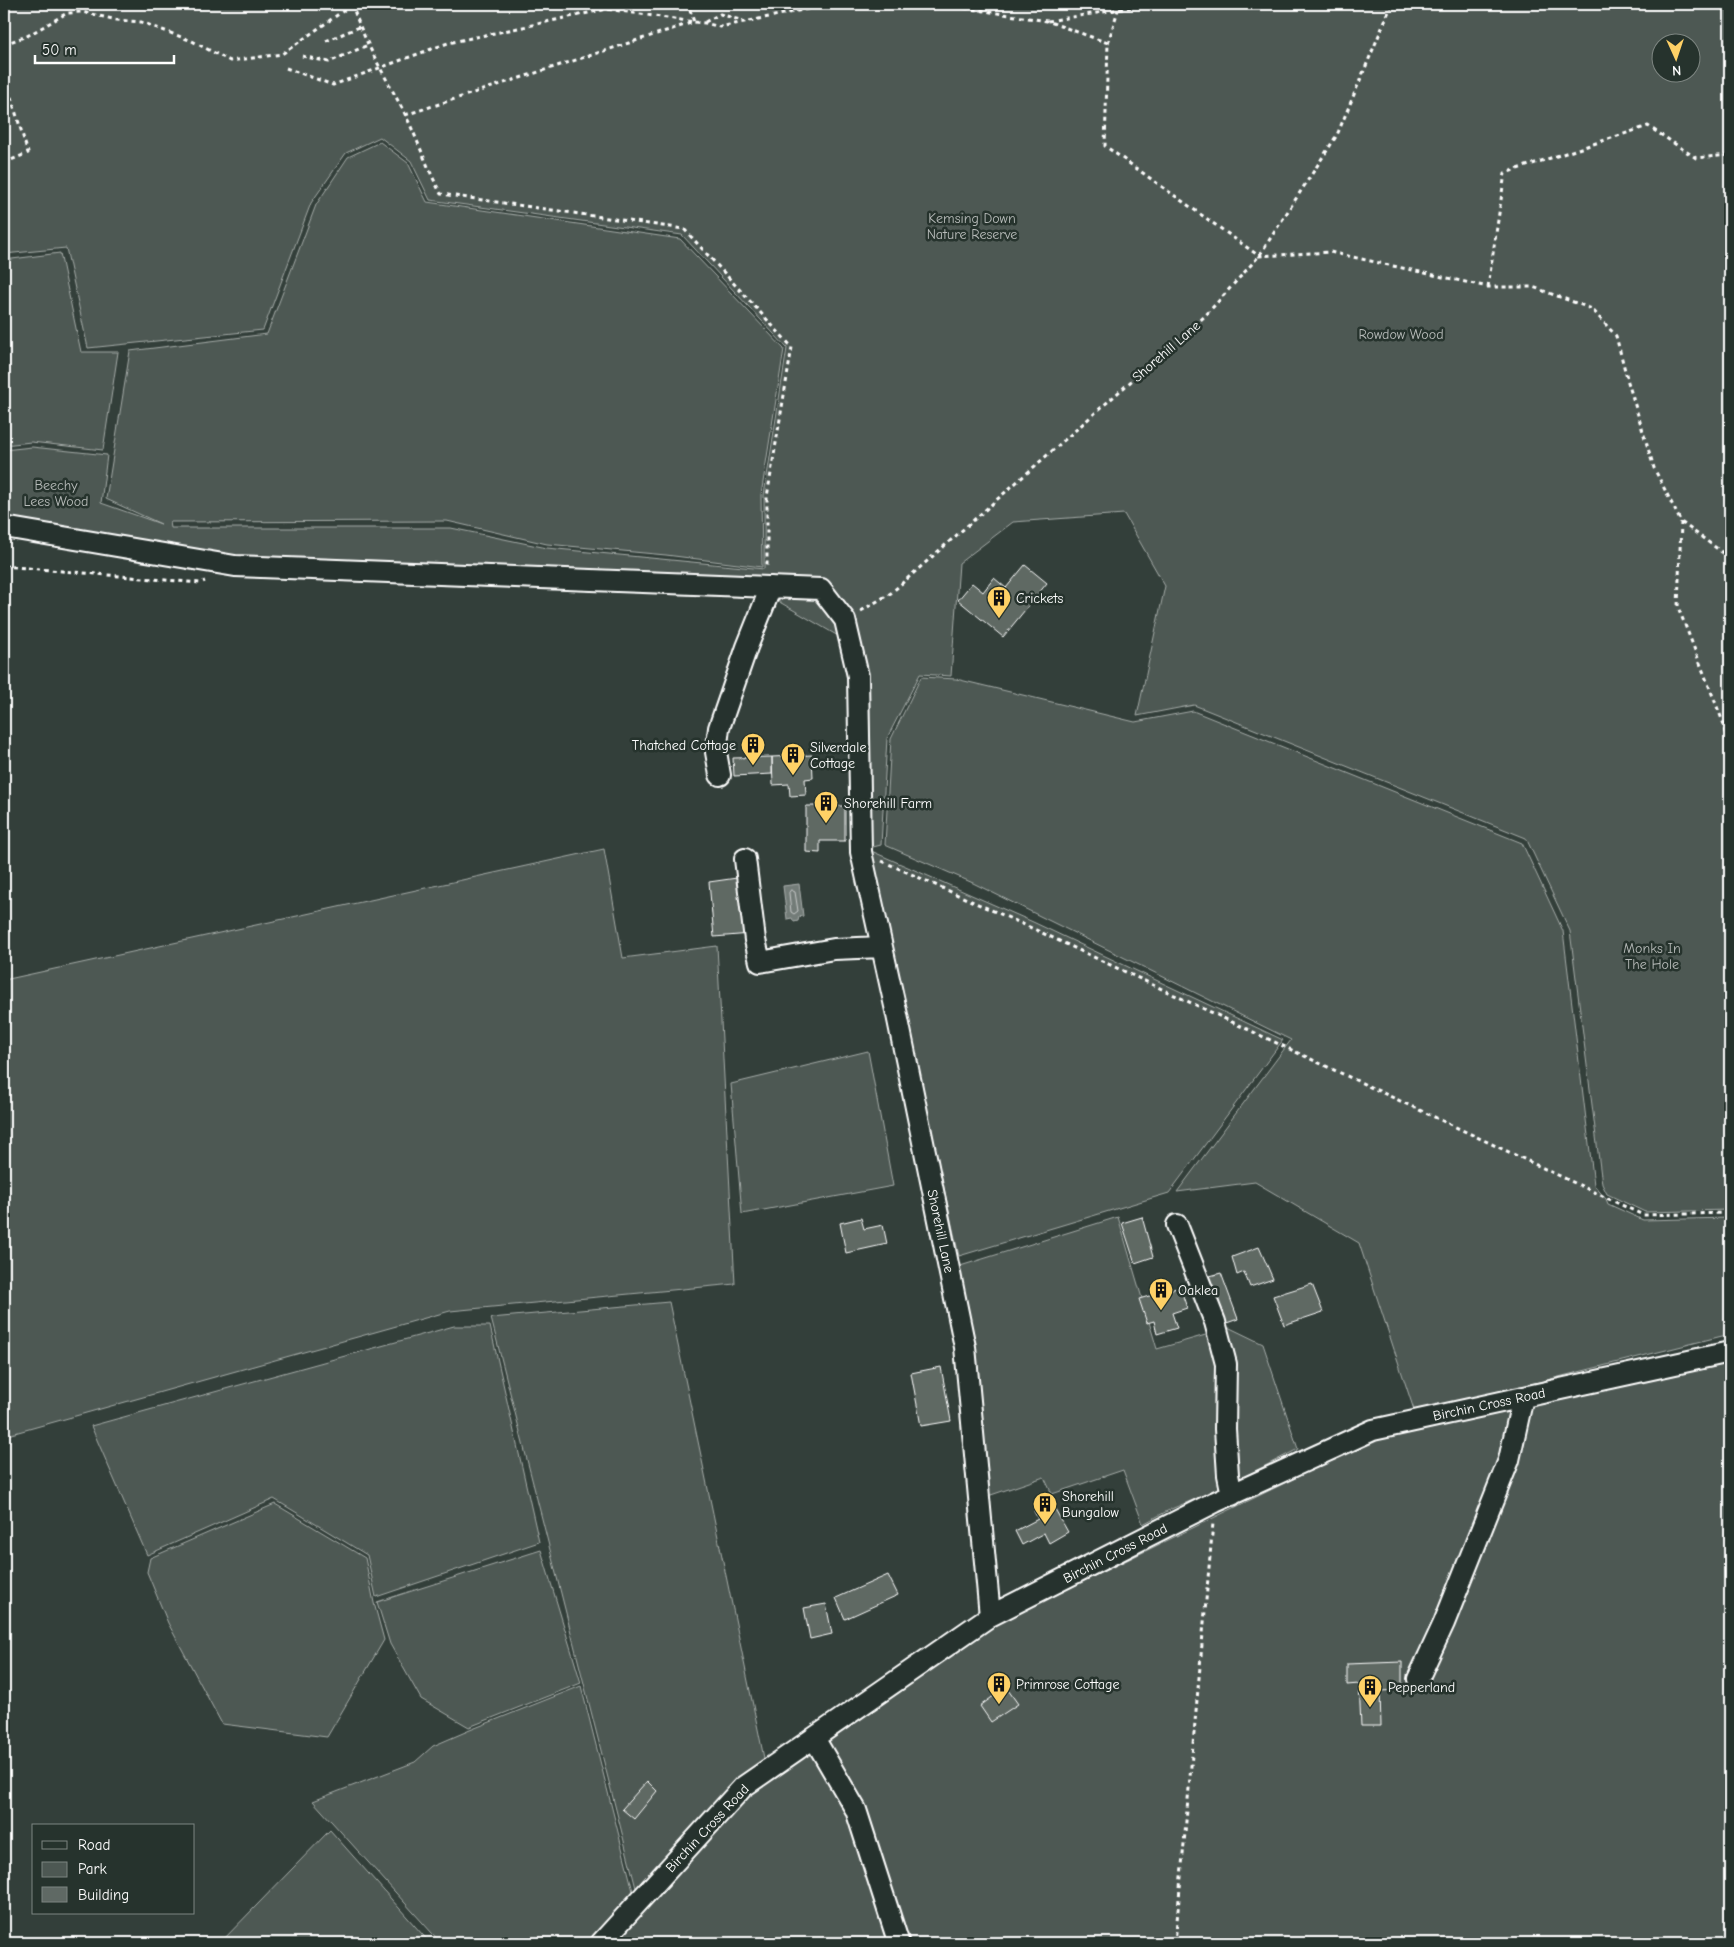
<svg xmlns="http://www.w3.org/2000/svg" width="1734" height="1947" font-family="'Comic Neue',sans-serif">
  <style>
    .green { fill: #4d5853; stroke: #a6aca9; fill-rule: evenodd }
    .water { fill: #737b78; stroke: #abb0ae }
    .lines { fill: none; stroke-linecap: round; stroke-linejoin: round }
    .shore { stroke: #c7cac9; stroke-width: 1 }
    .building { fill: #5f6964; stroke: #fff }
    .minor-casing { stroke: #fff; stroke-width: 24 }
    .path { stroke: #fff; stroke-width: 3; stroke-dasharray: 4 4; stroke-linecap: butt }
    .minor { stroke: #26332d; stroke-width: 20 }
    .labels { text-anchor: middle; stroke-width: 5; stroke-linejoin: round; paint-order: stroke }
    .park-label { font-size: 14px; fill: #b8bcba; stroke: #26332d }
    .street-label { font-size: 14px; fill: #fff; stroke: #26332d }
    .poi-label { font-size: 14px; fill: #fff; stroke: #26332d; text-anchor: start }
  </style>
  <rect width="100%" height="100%" fill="#333f3a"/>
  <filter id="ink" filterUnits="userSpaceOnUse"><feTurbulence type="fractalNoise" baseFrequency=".02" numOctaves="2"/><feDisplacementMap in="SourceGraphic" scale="10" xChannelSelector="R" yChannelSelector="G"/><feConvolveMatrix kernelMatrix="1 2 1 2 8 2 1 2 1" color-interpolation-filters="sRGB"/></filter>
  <g filter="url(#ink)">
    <path class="green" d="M4,4h1726v1206l-85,2 -38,-18 -5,-10 -32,-253 -44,-93 -332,-133 -57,11 28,-130 -41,-72 -111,8 -54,41 -8,113 -31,-2 -33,64 -6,107 -16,4 4,-93 -29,-119 -64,-37 -12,-15 -523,-24 -237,-27v-84l28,-3 75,8 -6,48 60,21 -55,-25 24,-148 137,-17 49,-129 32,-48 32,-15 28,21 19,39 253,37 104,110 -23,146 1,72 -96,-12 -119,-11 -100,-23 -277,1 1,6h280l96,20 217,21v-74l23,-147 -105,-113 -252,-35 -19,-39 -31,-24 -34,16 -35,50 -48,127 -175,18 -22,-100 -62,6zM1662,42h30v30h-30z
      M60,253l21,99h37l-15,98 -72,-8 -27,3v-185z
      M921,677l35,2 179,43 58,-11 329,132 41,88 31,254 12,14 2,5 35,16 87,-2v116l-315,79 -56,-170 -104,-61 -78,10 114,-152 -318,-157 -88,-38 6,-106z
      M604,849l19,109 94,-12 18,338 -285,27 -446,125v-456z
      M869,850l164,72 250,118 -114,153 -210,63z
      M868,1051l25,135 -151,28 -11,-130z
      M1118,1217l39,132 73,-21 33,16 35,105 -76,39 -51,21 -28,15 -20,-54 -71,24 -8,-17 -56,19 -13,-152 -18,-77z
      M669,1302l96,461 -127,133 -147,-578z
      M454,1326h36l49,216 -163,55 -9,-42 -93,-56 -127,56 -56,-129z
      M1730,1352v591h-1121l137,-151 250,-168 373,-182z
      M275,1504l90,54 9,45 10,37 -57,97 -105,-13 -54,-101 -21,-51 3,-14z
      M541,1550l40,133 -112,44 -48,-28 -31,-55 -13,-42z
      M581,1686l54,213 -40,44h-154l-128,-142 102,-39 18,-16 37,-16z
      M330,1830l100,113h-210z"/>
    <path class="water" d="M799,884l4,32 -4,1 -1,4 -4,1 -2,-4 -5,1 -4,-33z"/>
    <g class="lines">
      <path class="shore" d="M791,890l4,2 3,19 -4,3 -3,-2 -2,-19z"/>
    </g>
    <path class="building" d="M1025,565l22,18 -44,54 -45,-37 14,-17 11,9 11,-14 12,10z
      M812,755l1,23 -8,1 1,16 -16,1 -1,-12 -16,1 -1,-28z
      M772,757v17l-38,2 -1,-18z
      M806,806h39v35h-25v12l-14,-1z
      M744,877l7,57 -37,3 -5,-55z
      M1142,1217l11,40 -18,6 -13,-40z
      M861,1218l3,11 19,-4 4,19 -41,9 -6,-30z
      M1259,1247l14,32 -23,8 -6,-15 -7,3 -5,-18z
      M1221,1273l17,46 -17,6 -15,-48z
      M1312,1284l11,28 -39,13 -11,-29z
      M1180,1287l7,21 -15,5 5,15 -20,6 -3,-13 -7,2 -8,-24z
      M941,1367l10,54 -30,5 -10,-53z
      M1051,1502l17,30 -19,11 -5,-10 -22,12 -7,-14 23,-12 -4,-8z
      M888,1575l10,20 -53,24 -9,-21z
      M826,1604l6,30 -22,5 -6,-31z
      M1402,1662v28l-22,1 1,35h-20l-2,-42 -12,1v-21z
      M1006,1687l12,17 -27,18 -11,-16z
      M647,1781l10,10 -23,28 -12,-10z"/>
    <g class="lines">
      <defs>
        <path id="minor" d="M4,527l231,39 586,23 24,31 13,56 3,176 36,163 68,332 25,269
          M720,775l-4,-23 3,-24 28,-81 24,-60
          M745,859l10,81 5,22 74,-13 48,-2
          M1177,1225l38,97 11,42 -1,65 3,46 4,20
          M1418,1679l26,-56 65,-163 14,-63
          M814,1738l42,72 42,131
          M601,1943l142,-156 247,-171 225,-114 158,-72 357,-78"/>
      </defs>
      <use href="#minor" class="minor-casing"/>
      <path class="path" d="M352,4c12,39 34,73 53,110 13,26 22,54 36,80l243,35 108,118 -25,150v71
        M941,4l106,17 61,22 -3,103 154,110 71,-4 158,35h45l59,22 24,27 12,46 26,86 27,54 49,36
        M1383,4h9
        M1048,21l98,-16 108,-1
        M705,22l15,-8 23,7
        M326,41l33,-14
        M1108,43l10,-33
        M4,44l23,-8 40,-23 15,-1 35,8 24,2 51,19 38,20 52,-7 71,-50
        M302,56l27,6 39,-17
        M286,68l47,17 115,-42 159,-34 87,13 -6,-18
        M4,74l24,79 -24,10
        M405,115l289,-93 11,1 15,4 112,-23
        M1488,287l17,-114 143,-47 48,32 34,-3
        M1681,522l-3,85 45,115 7,36
        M4,566l196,17 5,-2
        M861,611l30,-18 314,-277 54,-60 78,-121 55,-131
        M882,861l154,69 607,285 87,-2
        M1175,1943l38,-420"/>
      <use href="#minor" class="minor"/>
    </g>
  </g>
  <defs>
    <symbol id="building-pin" viewBox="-11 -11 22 30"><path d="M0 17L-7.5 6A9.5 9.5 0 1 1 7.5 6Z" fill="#ffd166" stroke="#26332d"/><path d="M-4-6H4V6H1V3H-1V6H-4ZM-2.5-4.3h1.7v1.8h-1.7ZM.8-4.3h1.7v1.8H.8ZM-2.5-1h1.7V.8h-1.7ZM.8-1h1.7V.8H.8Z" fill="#111"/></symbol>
  </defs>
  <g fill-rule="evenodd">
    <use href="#building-pin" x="985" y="584" width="28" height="38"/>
    <use href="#building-pin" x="739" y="731" width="28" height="38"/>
    <use href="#building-pin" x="779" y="741" width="28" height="38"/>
    <use href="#building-pin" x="812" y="789" width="28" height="38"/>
    <use href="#building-pin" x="1147" y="1276" width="28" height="38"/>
    <use href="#building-pin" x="1031" y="1490" width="28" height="38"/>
    <use href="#building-pin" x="985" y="1670" width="28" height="38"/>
    <use href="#building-pin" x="1356" y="1673" width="28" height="38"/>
  </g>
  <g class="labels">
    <g class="park-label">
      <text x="972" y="223">Kemsing Down<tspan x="972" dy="16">Nature Reserve</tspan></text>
      <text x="1401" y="339">Rowdow Wood</text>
      <text x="56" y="490">Beechy<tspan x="56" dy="16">Lees Wood</tspan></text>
      <text x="1652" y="953">Monks In<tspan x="1652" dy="16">The Hole</tspan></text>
    </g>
    <g class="street-label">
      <text transform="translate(1166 351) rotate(-41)" y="5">Shorehill Lane</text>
      <text transform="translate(941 1231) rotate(78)" y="5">Shorehill Lane</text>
      <text transform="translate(1489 1404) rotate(-12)" y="5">Birchin Cross Road</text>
      <text transform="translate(1115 1553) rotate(-27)" y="5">Birchin Cross Road</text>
      <text transform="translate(707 1828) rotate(-47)" y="5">Birchin Cross Road</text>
    </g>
    <g class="poi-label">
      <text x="1016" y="603">Crickets</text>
      <text x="736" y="750" text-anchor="end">Thatched Cottage</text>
      <text x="810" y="752">Silverdale<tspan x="810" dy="16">Cottage</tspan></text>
      <text x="844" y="808">Shorehill Farm</text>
      <text x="1178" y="1295">Oaklea</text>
      <text x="1062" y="1501">Shorehill<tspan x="1062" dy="16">Bungalow</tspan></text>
      <text x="1016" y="1689">Primrose Cottage</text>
      <text x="1388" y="1692">Pepperland</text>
    </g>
  </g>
  <rect width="1734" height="1947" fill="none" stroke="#26332d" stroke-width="20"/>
  <rect x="10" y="10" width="1714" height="1927" fill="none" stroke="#fff" stroke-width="2" filter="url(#ink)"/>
  <rect x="32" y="1824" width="162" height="90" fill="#26332d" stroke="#7d8581"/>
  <rect x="42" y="1841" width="25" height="8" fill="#26332d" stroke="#7d8581"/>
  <text x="78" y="1850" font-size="15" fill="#ffffff">Road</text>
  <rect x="42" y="1862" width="25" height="15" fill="#4d5853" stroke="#7d8581"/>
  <text x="78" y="1874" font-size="15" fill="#ffffff">Park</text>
  <rect x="42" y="1887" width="25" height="15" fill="#5f6964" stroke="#7d8581"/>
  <text x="78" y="1900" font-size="15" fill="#ffffff">Building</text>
  <g transform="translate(1676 58) rotate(177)"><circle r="24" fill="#26332d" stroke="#7d8581"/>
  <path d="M0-4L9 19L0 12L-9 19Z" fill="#ffd166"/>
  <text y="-8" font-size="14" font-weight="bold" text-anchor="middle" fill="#ffffff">N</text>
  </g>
  <path d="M35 55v8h139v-8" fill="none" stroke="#ffffff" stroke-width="2.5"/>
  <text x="42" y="55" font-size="15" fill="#ffffff" stroke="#26332d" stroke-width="4" paint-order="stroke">50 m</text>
</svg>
